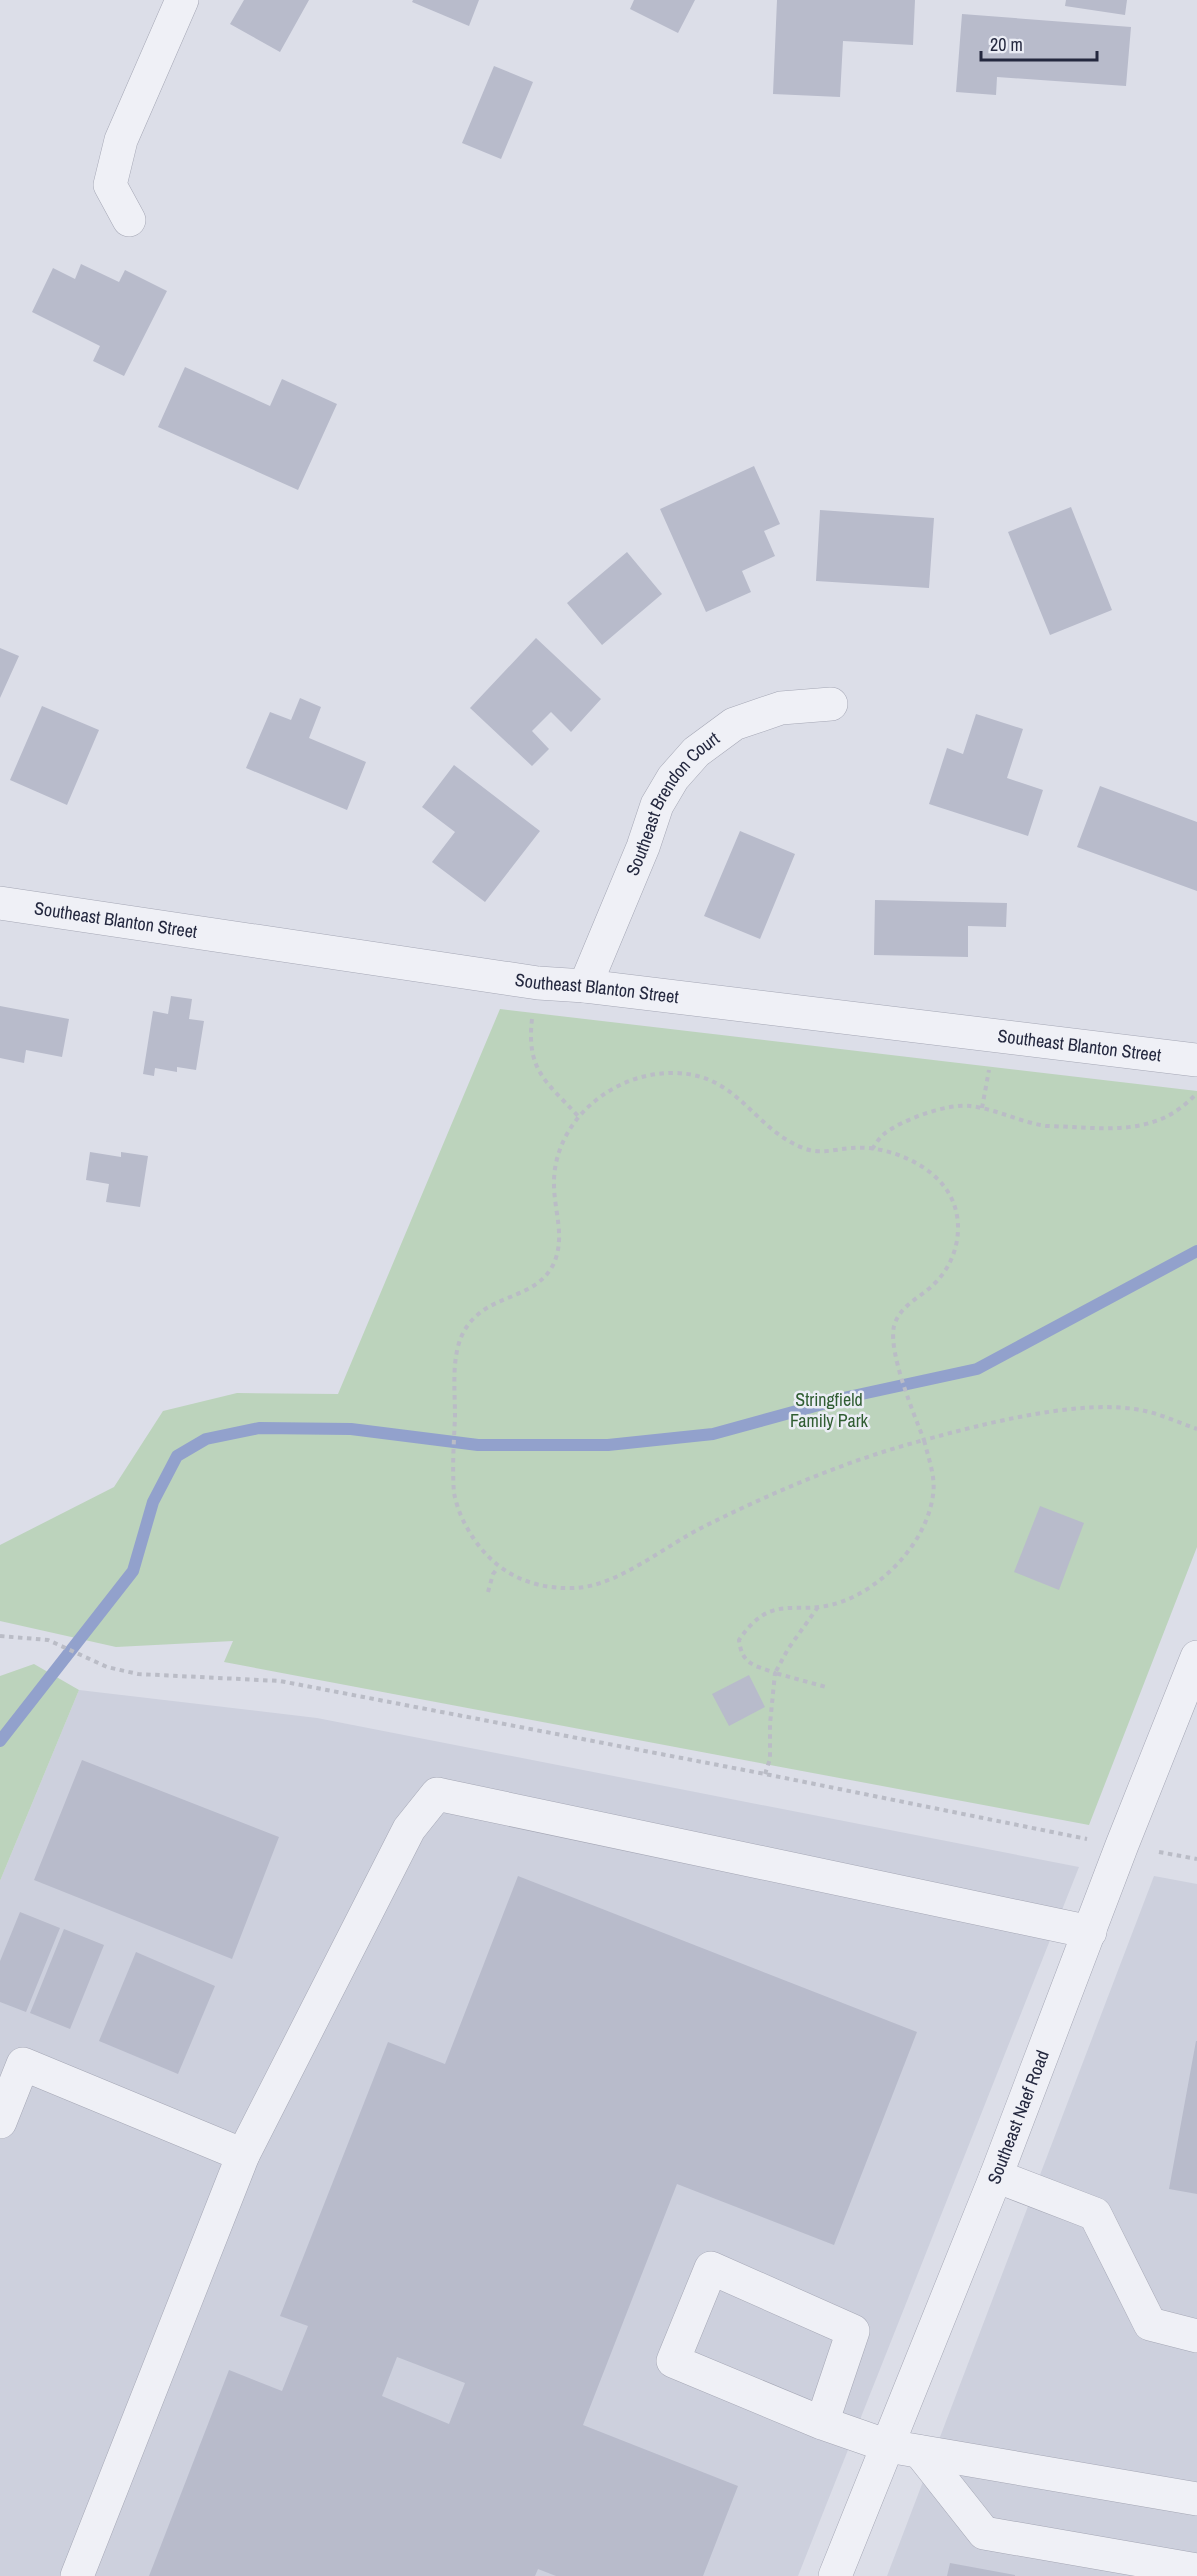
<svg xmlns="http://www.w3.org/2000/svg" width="1197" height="2576" font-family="'Archivo Narrow',sans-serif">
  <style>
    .built { fill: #cdd0dd }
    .green { fill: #bcd3bc }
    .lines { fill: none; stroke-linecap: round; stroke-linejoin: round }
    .stream { stroke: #92a1cc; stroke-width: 12 }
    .building { fill: #b8bbcb; fill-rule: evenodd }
    .minor-casing { stroke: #a5a7b5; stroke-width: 34 }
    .path { stroke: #babcc6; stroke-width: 4; stroke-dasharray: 4.5 4.5; stroke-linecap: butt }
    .minor { stroke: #eff0f6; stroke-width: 33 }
    .labels { text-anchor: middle; stroke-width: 5; stroke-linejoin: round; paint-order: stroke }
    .street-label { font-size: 18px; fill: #24283f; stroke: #ebedf5 }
    .park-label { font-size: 18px; fill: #305d32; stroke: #ebedf5 }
  </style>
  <rect width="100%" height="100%" fill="#dcdee8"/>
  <path class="built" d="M79,1690l238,28 762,149 -281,709h-798v-695z
    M1154,1876l43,8v692h-310z"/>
  <path class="green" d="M500,1009l697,82v456l-108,278 -865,-163 9,-21 -117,6 -116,-26v-76l114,-58 49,-76 74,-18 101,1z
    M34,1664l45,26 -79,191v-205z"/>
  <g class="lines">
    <path class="stream" d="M0,1741l133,-170 20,-69 24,-46 29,-17 53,-11 92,1 127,16h130l105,-11 135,-37 129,-28 220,-118"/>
  </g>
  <path class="building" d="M244,0h65l-29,52 -50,-28z
    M413,0h66l-10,26 -57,-24z
    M634,0h61l-17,33 -48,-24z
    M777,0h138l-2,45 -70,-4 -3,56 -67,-3z
    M1066,0h61l-2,15 -60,-9z
    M962,14l169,13 -5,59 -129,-9 -1,18 -40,-3z
    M494,66l39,16 -32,77 -39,-16z
    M81,264l38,18 6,-12 42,21 -43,85 -31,-15 7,-15 -68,-34 21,-44 22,11z
    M185,367l85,39 12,-27 55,25 -39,86 -140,-63z
    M754,466l26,58 -16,7 11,25 -33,15 9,21 -45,20 -46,-103z
    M1071,507l41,103 -62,25 -42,-103z
    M820,510l114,8 -5,70 -113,-7z
    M627,552l35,42 -60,51 -35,-42z
    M536,638l65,61 -30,33 -20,-20 -19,19 17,18 -17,17 -62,-58z
    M0,648l19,8 -19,42z
    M300,698l21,9 -12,31 57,24 -19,48 -101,-42 24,-56 21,8z
    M42,706l57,24 -32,75 -57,-25z
    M976,714l47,15 -16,49 36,12 -15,46 -99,-32 18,-56 16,6z
    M454,765l86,66 -55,71 -53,-40 23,-30 -33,-25z
    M1100,786l97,36v69l-120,-44z
    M740,831l55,23 -35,85 -56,-23z
    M875,900l132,3 -1,24 -38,-1v31l-94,-2z
    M171,996l21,3 -3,20 15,2 -8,49 -19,-3v5l-22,-4 -1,8 -11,-2 10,-63 15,3z
    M0,1006l69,13 -7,38 -36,-7 -2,13 -24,-5z
    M90,1152l31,5v-5l27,4 -8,51 -34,-5 3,-18 -23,-4z
    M1040,1506l44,17 -25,67 -45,-18z
    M749,1675l16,32 -36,19 -17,-32z
    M82,1760l197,77 -47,122 -198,-79z
    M518,1876l399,156 -83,213 -157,-61 -94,241 155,61 -35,90h-147l-18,-7 -3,7h-386l80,-206 53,21 26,-65 -28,-10 108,-274 57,22zM397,2357l68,26 -16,41 -67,-28z
    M20,1912l40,16 -34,84 -26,-10v-41z
    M64,1929l40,16 -34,84 -40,-16z
    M136,1952l79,34 -37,88 -79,-33z
    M1196,2041h1v153l-28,-5z
    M950,2563l65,12v1h-68z"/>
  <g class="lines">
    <defs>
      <g id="minor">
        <path d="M129,220l-19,-35 11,-45 61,-140"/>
        <path id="s1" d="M0,903l538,80 47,3 612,74"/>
        <path id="s2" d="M585,986l58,-139 14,-42 16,-27 23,-26 38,-28 47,-16 50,-4"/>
        <path d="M0,2122l23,-58 220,91"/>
        <path d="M996,2176l99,38 55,110 47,12"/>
        <path d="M822,2423l31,-92 -142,-63 -38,93 149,62 66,23 309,53"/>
        <path d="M920,2452l64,81 213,37"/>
        <path d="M77,2576l166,-421 166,-326 28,-35 653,138"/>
        <path id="s3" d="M835,2576l161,-400 126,-331 75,-188"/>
      </g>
    </defs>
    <use href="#minor" class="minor-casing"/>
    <path class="path" d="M532,1019c-6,52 15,63 46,97
      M982,1108l7,-38
      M872,1149c4,-5 7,-11 12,-15 17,-14 64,-31 86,-28 26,3 50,16 76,20 54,1 107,13 148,-30
      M488,1592l5,-18 5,-6
      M818,1607l-30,42 -13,24 51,14
      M0,1636l48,4 59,27 31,7 142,7 485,93 322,65
      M765,1774l5,-15v-35l5,-51c-21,-8 -33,-8 -36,-33 34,-50 56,-22 102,-38 43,-15 86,-61 92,-107 3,-18 -5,-38 -9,-55 -76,20 -151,52 -221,87 -38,19 -85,59 -128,61 -50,2 -87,-20 -110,-64 -5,-9 -9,-21 -11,-31 -2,-25 0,-52 1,-77 0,-26 -4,-59 8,-83 22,-42 72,-30 91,-70 12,-28 -1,-54 0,-83 2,-61 60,-108 120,-107 65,1 78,55 129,75 18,7 31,1 49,0 31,-3 72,13 91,37 24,29 18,73 -9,99 -14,14 -34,21 -40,42 -6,27 20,88 30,114 59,-16 161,-43 221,-29 18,4 35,12 52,18
      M1159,1852l38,7"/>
    <use href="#minor" class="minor"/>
  </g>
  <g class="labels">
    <g class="street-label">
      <text dy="6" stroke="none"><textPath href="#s2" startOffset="204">Southeast Brendon Court</textPath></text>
      <text dy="6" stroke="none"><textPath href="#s1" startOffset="117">Southeast Blanton Street</textPath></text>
      <text dy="6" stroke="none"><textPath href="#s1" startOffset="603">Southeast Blanton Street</textPath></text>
      <text dy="6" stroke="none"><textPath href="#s1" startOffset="1089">Southeast Blanton Street</textPath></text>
      <text dy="6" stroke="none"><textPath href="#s3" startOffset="494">Southeast Naef Road</textPath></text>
    </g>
    <g class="park-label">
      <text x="829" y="1406">Stringfield<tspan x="829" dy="21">Family Park</tspan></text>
    </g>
  </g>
  <path d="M981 51v9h116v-9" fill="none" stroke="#24283f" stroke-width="3"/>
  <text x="990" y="51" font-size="18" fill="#24283f" stroke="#ebedf5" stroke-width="4.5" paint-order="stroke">20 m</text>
</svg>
